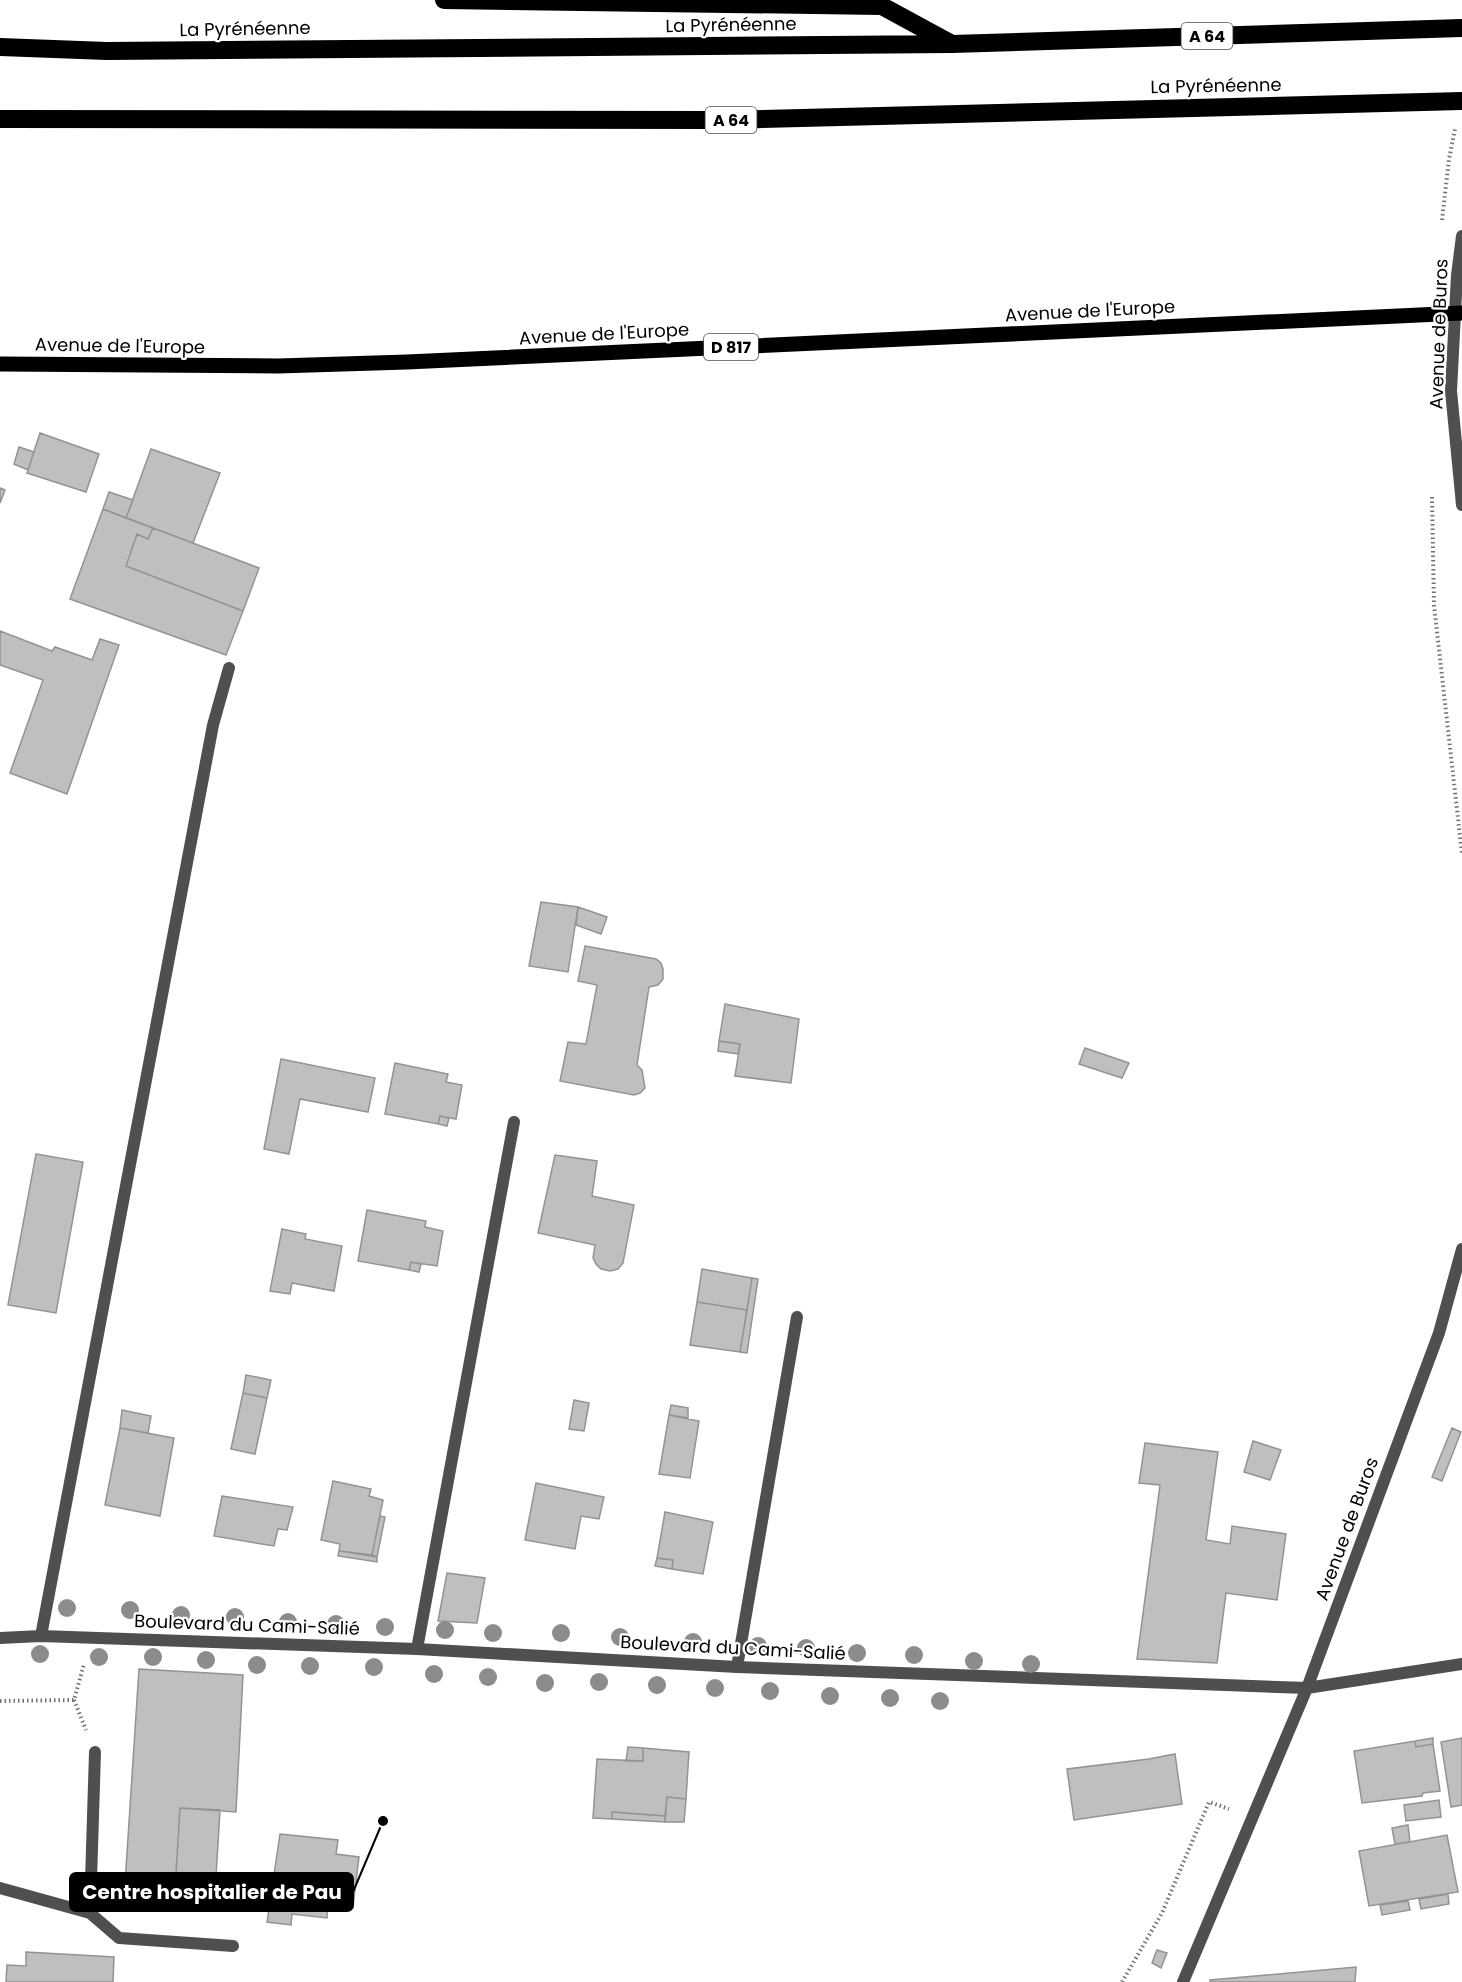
<svg xmlns="http://www.w3.org/2000/svg" width="1462" height="1982" font-family="Poppins,sans-serif">
  <style>
    .building { fill: #bfbfbf; stroke: #939393; stroke-width: 1.5 }
    .lines { fill: none; stroke-linecap: round; stroke-linejoin: round }
    .path { stroke: #717171; stroke-width: 4; stroke-dasharray: 1.5 3; stroke-linecap: butt }
    .service { stroke: #4f4f4f; stroke-width: 12 }
    .tertiary { stroke: #4f4f4f; stroke-width: 12 }
    .primary { stroke: #000; stroke-width: 15 }
    .motorway { stroke: #000; stroke-width: 18 }
    .tree { fill: #8c8c8c }
    .labels { text-anchor: middle; stroke-width: 4.5; stroke-linejoin: round; paint-order: stroke }
    .shield { fill: #fff; stroke: #4c4c4c; stroke-width: 1.5 }
    .shield-label { font-size: 16px; font-weight: bold; fill: #000 }
    .street-label { font-size: 18px; fill: #000; stroke: #fff }
    .leader { fill: none; stroke: #000; stroke-width: 2 }
    .callout-dot { fill: #000; stroke: #fff; stroke-width: 2 }
    .callout { fill: #000; stroke: #000; stroke-width: 2 }
    .callout-label { font-size: 20px; text-anchor: middle; font-weight: bold; fill: #fff }
  </style>
  <rect width="100%" height="100%" fill="#fff"/>
  <path class="building" d="M40,433l59,21 -13,38 -59,-19z
    M19,447l15,5 -6,18 -14,-6z
    M151,449l69,24 -27,70 -67,-25z
    M0,488l5,2 -5,13z
    M109,492l24,8 -7,18 -23,-9z
    M103,509l50,19 -5,11 -11,-5 -11,32 117,45 -17,44 -156,-56z
    M153,528l106,40 -16,43 -117,-45 11,-32 11,5z
    M0,631l52,20 3,-4 37,13 8,-21 19,6 -52,149 -57,-21 33,-93 -43,-15z
    M541,902l37,5 -10,65 -39,-6z
    M578,907l29,10 -6,17 -25,-9z
    M585,946l71,13 5,4 2,6v10l-5,6 -9,2 -12,78 5,5 3,18 -5,5 -6,2 -74,-14 8,-39 18,2 11,-59 -19,-4z
    M725,1004l74,15 -8,64 -56,-7 5,-32 -21,-3z
    M719,1041l21,3 -2,10 -20,-3z
    M1085,1048l44,15 -7,15 -43,-14z
    M281,1059l94,19 -7,34 -68,-13 -11,55 -25,-5z
    M395,1063l53,11 -2,8 16,3 -6,34 -16,-3 -2,8 -53,-10z
    M440,1116l9,2 -2,8 -9,-2z
    M36,1154l47,8 -27,151 -48,-8z
    M555,1155l42,6 -5,35 42,9 -11,58 -5,6 -8,2 -9,-2 -5,-5 -3,-6 2,-13 -57,-12z
    M367,1210l59,11 -1,6 18,4 -6,35 -26,-4 -2,8 -51,-9z
    M282,1229l24,5 -1,5 37,7 -8,45 -42,-8 -2,11 -20,-3z
    M411,1262l10,2 -2,8 -10,-2z
    M702,1269l50,9 -5,32 -50,-8z
    M752,1278l6,1 -11,74 -7,-1z
    M697,1302l50,8 -7,42 -50,-7z
    M246,1375l25,5 -4,18 -24,-5z
    M243,1393l24,5 -12,56 -24,-5z
    M574,1400l15,3 -5,28 -15,-2z
    M671,1405l17,3v10l-19,-3z
    M122,1410l29,6 -3,17 -28,-5z
    M669,1415l30,6 -9,57 -31,-4z
    M120,1428l54,10 -14,78 -55,-11z
    M1452,1428l9,4 -19,49 -10,-4z
    M1253,1441l28,9 -11,30 -26,-8z
    M1145,1443l73,9 -12,88 24,4 2,-18 54,8 -9,66 -51,-7 -9,70 -80,-4 23,-174 -21,-2z
    M333,1481l38,8 -2,7 14,4 -11,55 -33,-4 1,-7 -19,-4z
    M536,1483l68,14 -5,22 -18,-3 -6,33 -50,-9z
    M222,1496l71,11 -6,23 -9,-1 -4,17 -60,-10z
    M665,1512l48,10 -10,52 -31,-5 1,-9 -16,-2z
    M380,1516l5,1 -8,40 -5,-2z
    M339,1551l38,6v5l-39,-6z
    M657,1558l16,2 -1,9 -17,-3z
    M447,1573l38,5 -8,45 -39,-2z
    M139,1669l104,6 -7,137 -56,-4 -4,65 56,3 -2,30 -106,-7z
    M1433,1738v6l-17,3 -1,-6z
    M1462,1738v67l-11,2 -10,-65z
    M1415,1741l1,6 17,-3 7,47 -17,2 -1,3 -60,7 -8,-52z
    M628,1747l15,1v13h-17z
    M643,1748l46,4 -3,47 -19,-2 -2,19 -53,-4v7l-19,-1 4,-59 46,2z
    M1175,1754l7,50 -108,16 -7,-51 82,-10z
    M667,1797l19,2 -2,23h-19z
    M1439,1800l2,17 -35,4 -2,-16z
    M180,1808l40,2 -4,66 -40,-3z
    M612,1812l53,4v6l-53,-3z
    M1408,1825l2,17 -15,2 -3,-16z
    M280,1834l58,6 -2,14 23,3 -6,50 -25,-3 -1,14 -35,-4 -1,11 -24,-3z
    M1447,1835l11,57 -89,14 -10,-55z
    M1448,1894l1,10 -28,5 -2,-10z
    M1408,1901l2,9 -28,5 -2,-10z
    M1157,1950l10,3 -6,15 -9,-5z
    M26,1952l88,5 -1,25h-107l1,-17 19,1z
    M1356,1967l-1,15h-145v-2z"/>
  <g class="lines">
    <path class="path" d="M1442,220l7,-61 6,-30
      M1432,497l2,108 28,249
      M74,1700l12,30
      M0,1701l74,-1 10,-36
      M1122,1982l40,-69 47,-111 20,7"/>
    <path class="service" d="M41,1636l172,-911 16,-57
      M417,1649l97,-527
      M737,1667l60,-350
      M95,1752l-5,161 29,25 114,8
      M0,1888l90,25"/>
    <path class="tertiary" d="M1462,236l-5,39 -6,116 11,114
      M0,1638l41,-2 376,13 320,18 570,21 155,-24
      M1183,1982l124,-294 132,-355 23,-84"/>
    <path class="primary" d="M0,364l278,2 129,-4 1055,-49"/>
    <path class="motorway" d="M444,0l438,6 68,37
      M0,47l107,4 845,-7 510,-16
      M0,119l726,1 736,-19"/>
  </g>
  <g class="tree">
    <circle cx="67" cy="1608" r="9"/>
    <circle cx="130" cy="1610" r="9"/>
    <circle cx="181" cy="1615" r="9"/>
    <circle cx="235" cy="1617" r="9"/>
    <circle cx="288" cy="1622" r="9"/>
    <circle cx="336" cy="1624" r="9"/>
    <circle cx="385" cy="1627" r="9"/>
    <circle cx="445" cy="1630" r="9"/>
    <circle cx="493" cy="1633" r="9"/>
    <circle cx="561" cy="1633" r="9"/>
    <circle cx="620" cy="1637" r="9"/>
    <circle cx="693" cy="1642" r="9"/>
    <circle cx="758" cy="1646" r="9"/>
    <circle cx="806" cy="1648" r="9"/>
    <circle cx="857" cy="1653" r="9"/>
    <circle cx="40" cy="1654" r="9"/>
    <circle cx="914" cy="1655" r="9"/>
    <circle cx="99" cy="1657" r="9"/>
    <circle cx="153" cy="1657" r="9"/>
    <circle cx="206" cy="1660" r="9"/>
    <circle cx="974" cy="1661" r="9"/>
    <circle cx="1031" cy="1664" r="9"/>
    <circle cx="257" cy="1665" r="9"/>
    <circle cx="310" cy="1666" r="9"/>
    <circle cx="374" cy="1667" r="9"/>
    <circle cx="434" cy="1674" r="9"/>
    <circle cx="488" cy="1677" r="9"/>
    <circle cx="599" cy="1682" r="9"/>
    <circle cx="545" cy="1683" r="9"/>
    <circle cx="657" cy="1685" r="9"/>
    <circle cx="715" cy="1688" r="9"/>
    <circle cx="770" cy="1691" r="9"/>
    <circle cx="830" cy="1696" r="9"/>
    <circle cx="890" cy="1698" r="9"/>
    <circle cx="940" cy="1701" r="9"/>
  </g>
  <g class="labels">
    <g class="shield">
      <rect x="1181.5" y="23" width="51" height="26" rx="4.5"/>
      <rect x="705.5" y="107" width="51" height="26" rx="4.5"/>
      <rect x="704" y="334" width="54" height="26" rx="4.5"/>
    </g>
    <g class="shield-label">
      <text x="1207" y="42">A 64</text>
      <text x="731" y="126">A 64</text>
      <text x="731" y="353">D 817</text>
    </g>
    <g class="street-label">
      <text transform="translate(731 25) rotate(-1)" y="6">La Pyrénéenne</text>
      <text transform="translate(245 29) rotate(-1)" y="6">La Pyrénéenne</text>
      <text transform="translate(1216 86) rotate(-1)" y="6">La Pyrénéenne</text>
      <text transform="translate(1090 311) rotate(-3)" y="6">Avenue de l'Europe</text>
      <text transform="translate(604 334) rotate(-3)" y="6">Avenue de l'Europe</text>
      <text transform="translate(1439 334) rotate(-88)" y="6">Avenue de Buros</text>
      <text transform="translate(120 346) rotate(1)" y="6">Avenue de l'Europe</text>
      <text transform="translate(1347 1529) rotate(-70)" y="6">Avenue de Buros</text>
      <text transform="translate(247 1625) rotate(2)" y="6">Boulevard du Cami-Salié</text>
      <text transform="translate(733 1648) rotate(3)" y="6">Boulevard du Cami-Salié</text>
    </g>
  </g>
  <path class="leader" d="M383 1821L353 1892"/>
  <circle class="callout-dot" cx="383" cy="1821" r="6"/>
  <rect class="callout" x="70" y="1873" width="283" height="38" rx="6"/>
  <g class="callout-label">
    <text x="212" y="1899">Centre hospitalier de Pau</text>
  </g>
</svg>
